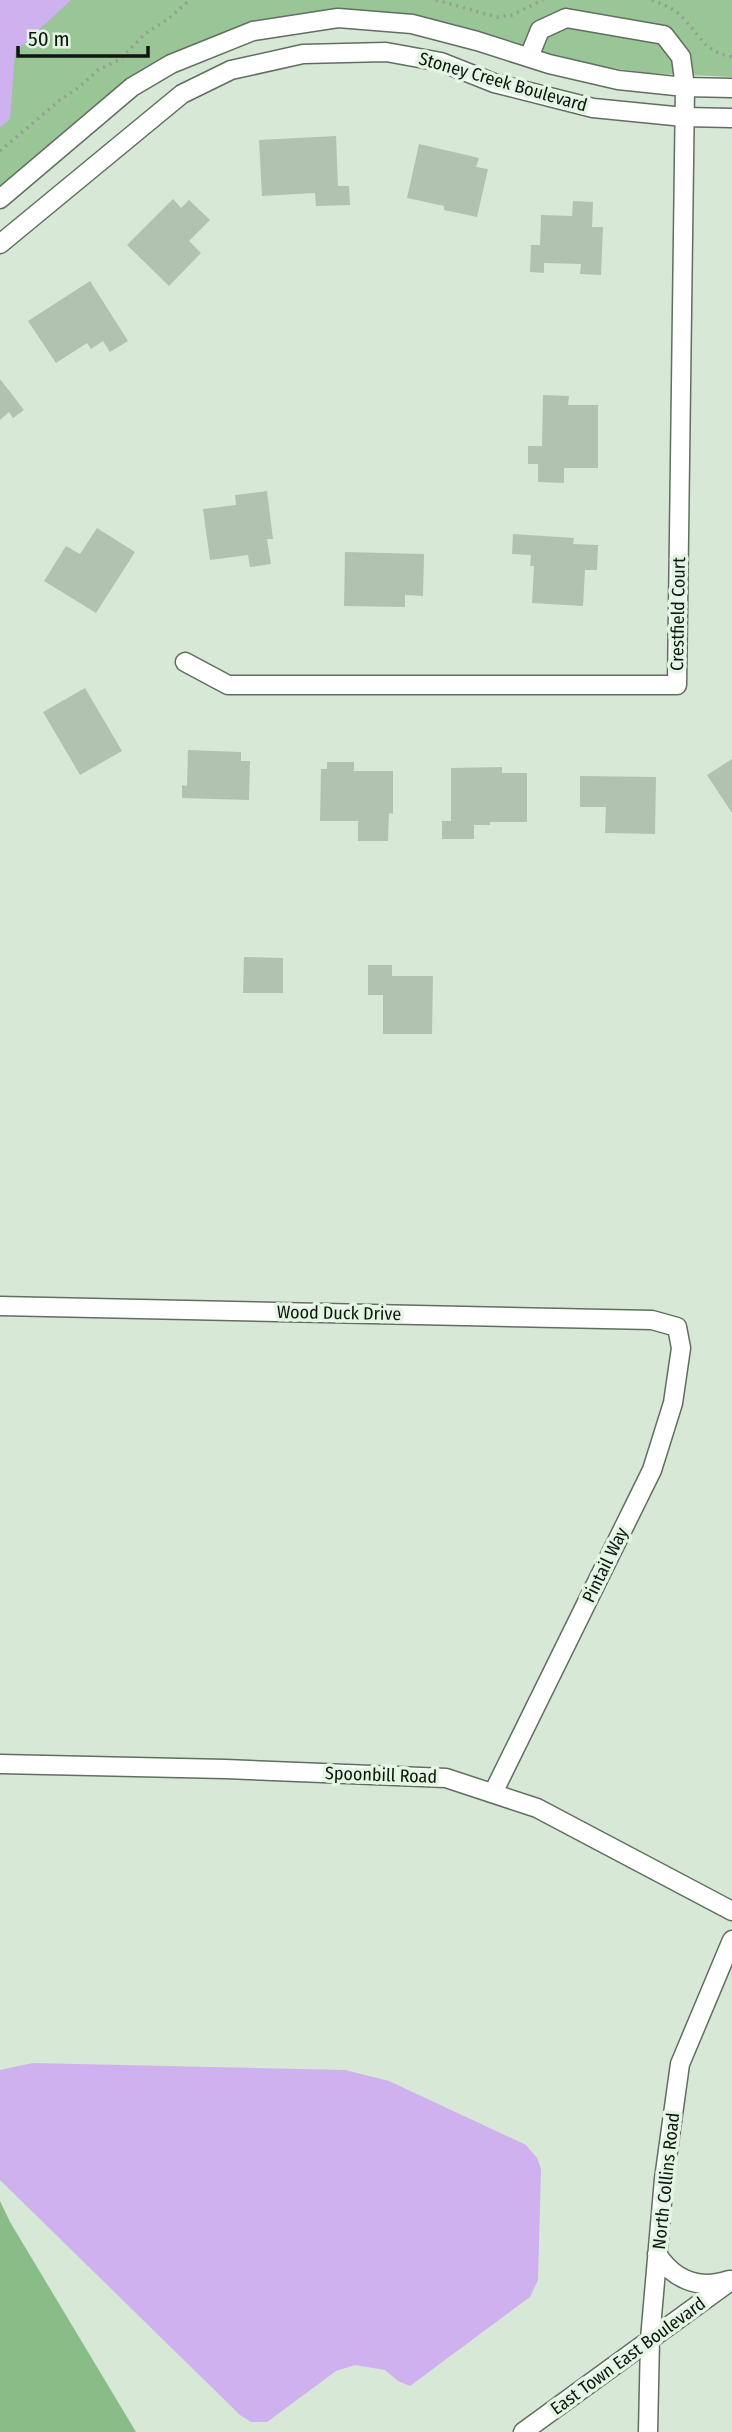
<svg xmlns="http://www.w3.org/2000/svg" width="732" height="2432" font-family="'Fira Sans Condensed',sans-serif">
  <style>
    .green { fill: #99c597 }
    .forest { fill: #89bc87 }
    .water { fill: #cfb1ef }
    .building { fill: #b2c2b1 }
    .lines { fill: none; stroke-linecap: round; stroke-linejoin: round }
    .minor-casing { stroke: #606f60; stroke-width: 21 }
    .path { stroke: #929f91; stroke-width: 3.5; stroke-dasharray: 2 5; stroke-linecap: butt }
    .minor { stroke: #fff; stroke-width: 18 }
    .labels { text-anchor: middle; stroke-width: 7; stroke-linejoin: round; paint-order: stroke }
    .street-label { font-size: 18px; fill: #0f150f; stroke: #e4f5e3 }
  </style>
  <rect width="100%" height="100%" fill="#d7e8d6"/>
  <path class="green" d="M0,0h732v77l-84,-4 -93,-13 -217,-49 -172,49 -166,131z"/>
  <path class="forest" d="M0,2201l10,21 126,210h-136z"/>
  <path class="water" d="M0,0h71l-56,52 -5,67 -10,8z
    M33,2063l312,7 44,11 137,64 11,13 4,11 -3,111 -8,17 -120,89 -12,-5 -13,-11 -30,-5 -19,6 -69,51h-16l-11,-7 -240,-235v-110z"/>
  <path class="building" d="M336,136l2,50h11l1,19 -34,1 -1,-13 -53,3 -3,-56z
    M419,144l60,14 -3,9 12,2 -11,48 -33,-7v-4l-37,-8z
    M173,199l8,9 8,-8 21,20 -21,21 12,12 -32,33 -42,-41z
    M573,201l20,1 -1,25h11l-2,48 -21,-1 1,-10 -37,-1v10l-14,-1 1,-27h9l1,-30 31,1z
    M90,281l38,60 -18,11 -7,-11 -12,8 -4,-6 -31,20 -28,-42z
    M0,379l24,31 -11,8 -4,-6 -9,8z
    M543,395l26,1 -1,9h30v63h-34v15l-26,-1v-18h-10v-18h14z
    M267,491l6,48h-6l4,25 -21,3 -2,-12 -38,5 -7,-51 33,-4 -1,-10z
    M97,528l38,24 -39,61 -52,-32 22,-35 14,8z
    M513,534l61,4 -1,6 25,1 -1,25h-12l-2,36 -51,-3 2,-37h-4l1,-11 -19,-1z
    M345,552l79,2 -1,42 -18,-1v12l-61,-1z
    M85,688l37,63 -42,24 -37,-63z
    M188,750l53,2v9h9l-1,39 -67,-2v-13l5,1z
    M732,759v54l-25,-38z
    M327,762h27v9h39v43l-4,-1 -1,28h-30v-20h-38l1,-52h6z
    M502,767v6h25v49h-37v3h-16v14h-32v-18h9v-53z
    M580,776l76,1 -1,57 -50,-1 1,-26h-26z
    M244,957l39,1v35h-40z
    M368,965h24v11h41l-1,58h-49v-39h-15z"/>
  <g class="lines">
    <defs>
      <path id="minor" d="M0,199l132,-112 39,-23 82,-33 85,-13 74,6 65,17 72,23 69,16 67,7 47,1
        M0,244l182,-150 49,-24 72,-16 83,-2 55,10 53,21 99,25 91,9 48,1
        M185,662l43,23h449l8,-598 -4,-30 -17,-22 -98,-17 -26,12 -11,27
        M0,1306l652,14 25,7 4,21 -8,55 -21,67 -159,323
        M0,1764l225,5 221,9 91,30 195,103
        M657,2254c17,26 42,36 72,26
        M523,2432l209,-152
        M648,2432l2,-93 14,-160 16,-115 52,-124"/>
    </defs>
    <use href="#minor" class="minor-casing"/>
    <path class="path" d="M436,0l61,17 15,-2 31,-15
      M652,0c12,5 24,9 33,20 17,19 20,31 47,37
      M0,151l60,-51 18,-12 20,-18 21,-10 27,-27 22,-14 22,-19"/>
    <use href="#minor" class="minor"/>
  </g>
  <g class="labels">
    <g class="street-label">
      <text transform="translate(503 82) rotate(16)" y="6">Stoney Creek Boulevard</text>
      <text transform="translate(678 614) rotate(-89)" y="6">Crestfield Court</text>
      <text transform="translate(339 1313) rotate(1)" y="6">Wood Duck Drive</text>
      <text transform="translate(605 1565) rotate(-64)" y="6">Pintail Way</text>
      <text transform="translate(381 1775) rotate(2)" y="6">Spoonbill Road</text>
      <text transform="translate(666 2181) rotate(-84)" y="6">North Collins Road</text>
      <text transform="translate(628 2356) rotate(-36)" y="6">East Town East Boulevard</text>
    </g>
  </g>
  <path d="M18 46v10h130v-10" fill="none" stroke="#0f150f" stroke-width="3.5"/>
  <text x="28" y="46" font-size="21" fill="#0f150f" stroke="#e4f5e3" stroke-width="5" paint-order="stroke">50 m</text>
</svg>
